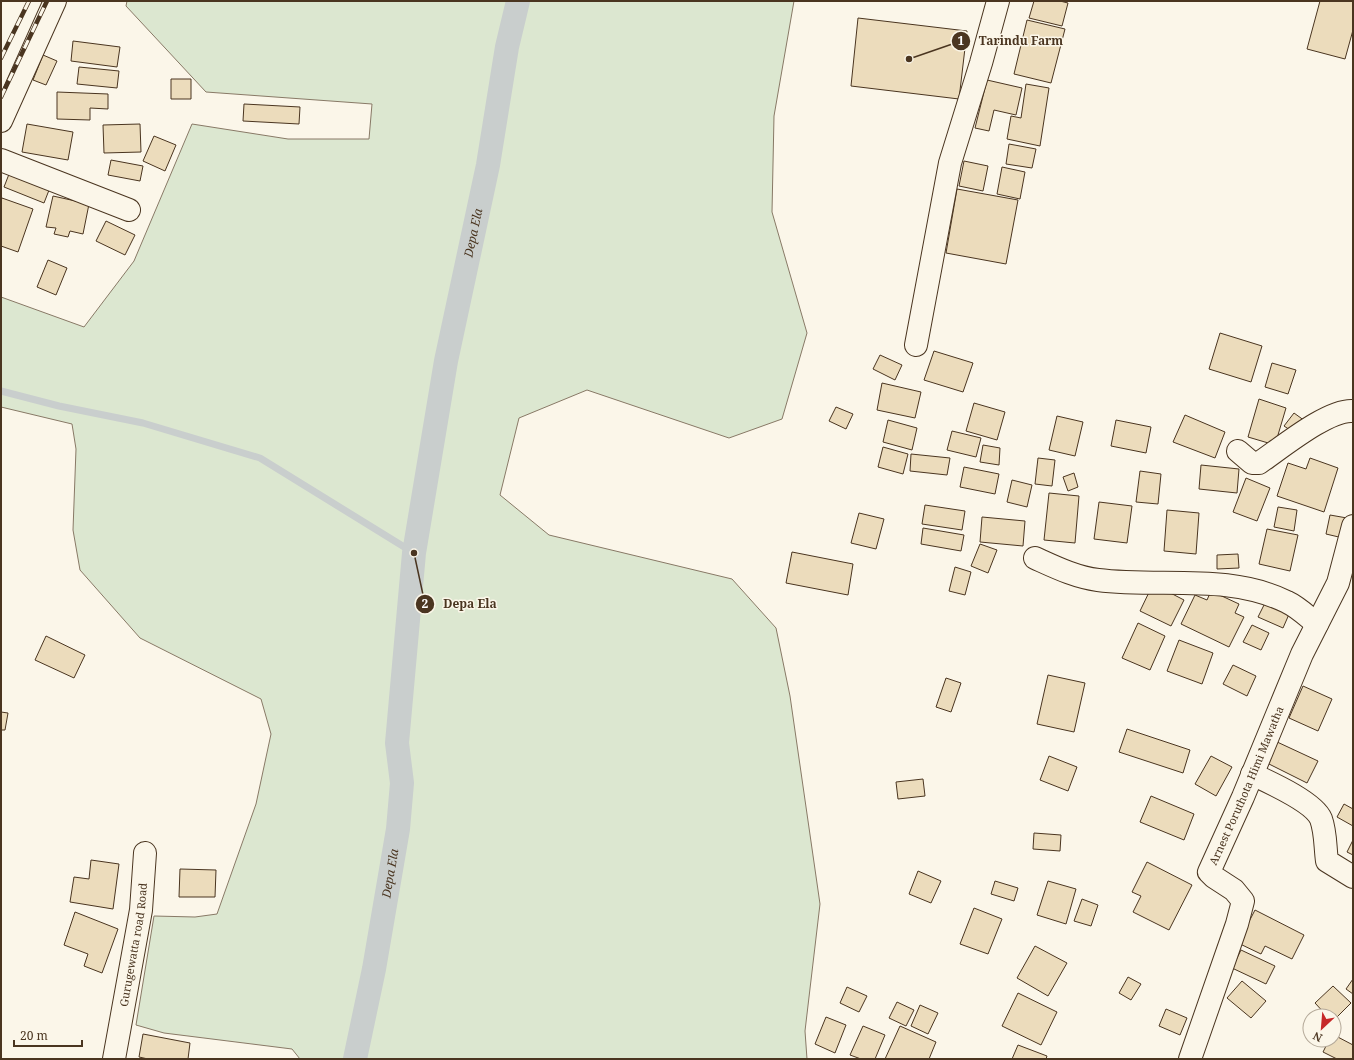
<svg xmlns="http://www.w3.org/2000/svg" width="1354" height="1060" font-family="'Noto Serif',serif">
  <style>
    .green { fill: #dce7d0; stroke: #887966 }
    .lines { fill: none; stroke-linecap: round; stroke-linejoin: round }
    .stream { stroke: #c9cecd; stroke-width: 7 }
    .canal { stroke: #c9cecd; stroke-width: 24 }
    .building { fill: #ecdcbc; stroke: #4a3520 }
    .minor-casing { stroke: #4a3520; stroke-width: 24 }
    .minor { stroke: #fbf6e9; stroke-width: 22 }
    .rail-casing { stroke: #4a3520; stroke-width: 4.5 }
    .rail { stroke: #fbf6e9; stroke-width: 3; stroke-dasharray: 9; stroke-linecap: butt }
    .labels { text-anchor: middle; stroke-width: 3; stroke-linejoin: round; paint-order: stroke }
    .street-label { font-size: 11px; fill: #4a3520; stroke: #fbf6e9 }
    .water-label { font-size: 12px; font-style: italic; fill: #4a3520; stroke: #fbf6e9 }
    .leader { fill: none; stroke: #4a3520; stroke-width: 1.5 }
    .callout-dot { fill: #4a3520; stroke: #fbf6e9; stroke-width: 1.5 }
    .mark-label { font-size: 12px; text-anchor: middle; font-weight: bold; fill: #fff }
    .callout-label { font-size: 12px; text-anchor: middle; font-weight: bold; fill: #4a3520; stroke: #fbf6e9; stroke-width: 3; stroke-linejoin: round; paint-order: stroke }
  </style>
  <rect width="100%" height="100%" fill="#fbf6e9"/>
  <path class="green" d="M127,1h667l-20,115 -2,96 35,121 -25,86 -53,19 -142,-48 -68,28 -19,77 49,40 183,44 44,49 14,68 30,208 -15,127 2,28h-507l-8,-10 -128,-16 -28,-8 18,-109 41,1 22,-3 39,-110 15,-70 -10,-35 -121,-61 -60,-68 -7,-40 3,-81 -4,-25 -71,-17v-110l83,30 50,-66 58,-137 96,15h81l3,-35 -166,-12 -80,-86z"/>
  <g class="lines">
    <path class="stream" d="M1,391l58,15 84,17 117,35 154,95"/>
    <path class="canal" id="s1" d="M355,1059l19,-90 24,-140 4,-46 -5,-40 17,-190 32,-192 42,-196 19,-118 11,-46"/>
  </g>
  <path class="building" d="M1034,1h26l8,2 -6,23 -33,-8z
    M1320,1h33v29l-8,29 -38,-10z
    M858,18l109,13 -8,68 -108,-13z
    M1027,20l38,9 -14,54 -37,-9z
    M73,41l47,6 -3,20 -46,-6z
    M43,55l14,6 -11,24 -13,-5z
    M79,67l40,4 -2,17 -40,-4z
    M171,79h20v20h-20z
    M987,80l35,8 -6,27 -22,-5 -5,21 -14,-3z
    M1026,84l23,4 -9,58 -33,-7 4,-23 10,2z
    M57,92l51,2v15l-18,-1v12l-33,-1z
    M244,104l56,3 -1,17 -56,-3z
    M27,124l46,8 -5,28 -46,-8z
    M140,124l1,28 -37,1 -1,-28z
    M154,136l22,9 -11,26 -22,-10z
    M1009,144l27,5 -4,19 -26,-4z
    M111,160l32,6 -3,15 -32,-6z
    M964,161l24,5 -5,25 -24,-5z
    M1002,167l23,5 -5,27 -23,-5z
    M11,169l40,16 -7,18 -40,-16z
    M957,189l61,11 -12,64 -60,-11z
    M53,196l36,8 -6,30 -13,-3 -2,6 -14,-3 2,-6 -10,-1z
    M2,198l31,11 -15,43 -17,-6v-45z
    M106,221l29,14 -10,20 -29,-14z
    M48,260l19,8 -11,27 -19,-8z
    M1220,333l42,13 -11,36 -42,-13z
    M934,351l39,12 -10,29 -39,-12z
    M880,355l22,10 -7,15 -22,-11z
    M1272,363l24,7 -8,24 -23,-7z
    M882,383l39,9 -6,26 -38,-8z
    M1259,399l27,9 -11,37 -27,-8z
    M974,403l31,9 -8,28 -31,-9z
    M836,407l17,7 -7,15 -17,-8z
    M1294,413l11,8 -9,13 -12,-8z
    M1185,415l40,17 -10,26 -42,-16z
    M1057,416l26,6 -8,34 -26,-6z
    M888,420l29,8 -5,22 -29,-8z
    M1116,420l35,7 -5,26 -35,-7z
    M952,431l29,7 -5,19 -29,-7z
    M983,445l17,3 -1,17 -19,-3z
    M883,447l25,7 -5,20 -25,-7z
    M911,454l39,4 -3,17 -37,-4z
    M1038,458l17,2 -3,26 -17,-2z
    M1310,458l28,10 -14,44 -47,-16 11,-33 18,6z
    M1201,465l38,4 -2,24 -38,-4z
    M964,467l35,7 -4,20 -35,-7z
    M1140,471l21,3 -3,30 -22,-2z
    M1074,473l4,14 -10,4 -5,-14z
    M1246,478l24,10 -13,33 -24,-9z
    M1012,480l20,5 -5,22 -20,-5z
    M1049,493l30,3 -4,47 -31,-3z
    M1099,502l33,4 -5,37 -33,-4z
    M925,505l40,6 -3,19 -40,-6z
    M1278,507l19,3 -3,21 -20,-4z
    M1167,510l32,3 -3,41 -32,-3z
    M859,513l25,6 -8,30 -25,-6z
    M1330,515l17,3 -4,20 -17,-4z
    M982,517l43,4 -2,25 -43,-4z
    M923,528l41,7 -3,16 -40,-7z
    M1267,529l31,6 -8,36 -31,-7z
    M980,544l17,6 -9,23 -17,-7z
    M792,552l61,12 -5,31 -62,-12z
    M1238,554l1,14 -22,1v-14z
    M955,567l16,5 -6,23 -16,-4z
    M1153,584l31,16 -13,26 -31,-15z
    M1211,591l28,13 -4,9 9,4 -15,30 -48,-23 14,-29 12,5z
    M1266,601l24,11 -7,16 -25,-11z
    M1138,623l27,13 -15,34 -28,-12z
    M1252,625l17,8 -8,17 -18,-8z
    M46,636l39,19 -11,23 -39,-18z
    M1179,640l34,13 -11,31 -35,-13z
    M1233,665l23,11 -9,20 -24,-12z
    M1048,675l37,8 -11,49 -37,-8z
    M946,678l15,5 -10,29 -15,-5z
    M1303,686l29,13 -14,32 -29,-13z
    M1,712l7,1 -3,17h-4z
    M1127,729l63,21 -7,23 -64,-21z
    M1275,741l43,20 -11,22 -42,-21z
    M1049,756l28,11 -9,24 -28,-11z
    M1211,756l21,11 -16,29 -21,-12z
    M923,779l2,17 -27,3 -2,-17z
    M1151,796l43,18 -10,26 -44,-18z
    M1344,804l9,5v17l-16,-9z
    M1034,833l27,2 -1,16 -27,-2z
    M1353,840v15l-6,-3z
    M91,860l28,4 -6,45 -43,-7 4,-25 15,2z
    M1147,862l45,23 -23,45 -36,-18 8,-16 -9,-4z
    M180,869l36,1 -1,27h-36z
    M918,871l23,10 -10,22 -22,-9z
    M995,881l23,7 -4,13 -23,-7z
    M1048,881l28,8 -10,35 -29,-9z
    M1082,899l16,6 -7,21 -17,-5z
    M974,908l28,11 -14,35 -28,-10z
    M1255,910l49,25 -12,24 -27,-13 -4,8 -23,-11z
    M75,912l43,17 -16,44 -18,-7 4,-12 -24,-9z
    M1035,946l32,17 -19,33 -31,-18z
    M1241,950l34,16 -9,18 -34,-16z
    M1128,977l13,7 -10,16 -12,-7z
    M1353,979v15l-7,-5z
    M1242,981l24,20 -15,17 -24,-20z
    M1333,986l18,17 -17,17v-4h-7l-12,-13z
    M847,987l20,9 -8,16 -19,-9z
    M1018,993l39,19 -16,33 -39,-19z
    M897,1002l17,8 -8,16 -17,-8z
    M920,1005l18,8 -10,21 -17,-8z
    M1166,1009l21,9 -7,17 -21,-9z
    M826,1017l20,8 -11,28 -20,-9z
    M863,1026l22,9 -10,24h-14l-11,-4z
    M900,1026l36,16 -7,17h-44z
    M143,1034l47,9 -2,16h-40l-9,-2z
    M1334,1035l19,10v14h-16l-14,-7 6,-12h5z
    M1018,1045l29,11 -1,3h-34z"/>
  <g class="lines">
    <defs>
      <g id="minor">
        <path d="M1,121l54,-120"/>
        <path d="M1,160l128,50"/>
        <path d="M916,345l34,-182 31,-100 17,-62"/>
        <path d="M1238,451l14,12h7c21,-14 69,-54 94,-52"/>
        <path d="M1035,558c20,9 40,19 63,22 63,8 130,-7 189,22 11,5 21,15 30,22"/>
        <path d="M1252,774c17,8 62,28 69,45 5,14 4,28 6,42l26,16"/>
        <path id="s2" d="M114,1059l27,-149 4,-57"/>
        <path id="s3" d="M1190,1059l47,-135 6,-23 -9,-11 -20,-13 -5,-5 34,-75 59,-143 36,-71 15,-57"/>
      </g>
    </defs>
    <use href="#minor" class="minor-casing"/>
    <use href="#minor" class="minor"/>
    <defs>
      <path id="rail" d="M1,58l28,-57
        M1,97l46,-96"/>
    </defs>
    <use href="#rail" class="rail-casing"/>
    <use href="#rail" class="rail"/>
  </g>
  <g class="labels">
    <g class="street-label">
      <text dy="4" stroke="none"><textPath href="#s3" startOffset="306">Arnest Poruthota Himi Mawatha</textPath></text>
      <text dy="4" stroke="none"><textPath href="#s2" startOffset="116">Gurugewatta road Road</textPath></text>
    </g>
    <g class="water-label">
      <text dy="4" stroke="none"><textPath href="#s1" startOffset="837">Depa Ela</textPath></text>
      <text dy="4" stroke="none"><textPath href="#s1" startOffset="189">Depa Ela</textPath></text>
    </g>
  </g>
  <path class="leader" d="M909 59L961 41M414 553L425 604"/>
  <g class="callout-dot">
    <circle cx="909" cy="59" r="4"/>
    <circle cx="414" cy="553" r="4"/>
    <circle cx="961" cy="41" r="10"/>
    <circle cx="425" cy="604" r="10"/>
  </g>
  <g class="mark-label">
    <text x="961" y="45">1</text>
    <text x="425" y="608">2</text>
  </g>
  <g class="callout-label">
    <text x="1021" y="45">Tarindu Farm</text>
    <text x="470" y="608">Depa Ela</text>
  </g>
  <rect width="1354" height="1060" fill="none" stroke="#4a3520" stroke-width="4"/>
  <g transform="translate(1322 1028) rotate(206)"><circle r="19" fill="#fbf6e9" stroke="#b4a999"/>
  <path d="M0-3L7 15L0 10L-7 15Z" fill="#c62828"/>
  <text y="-6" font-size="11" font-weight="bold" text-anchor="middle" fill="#4a3520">N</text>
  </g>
  <path d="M14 1040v6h68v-6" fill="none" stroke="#4a3520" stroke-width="2"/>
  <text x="20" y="1040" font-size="12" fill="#4a3520" stroke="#fbf6e9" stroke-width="3" paint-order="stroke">20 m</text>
</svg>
